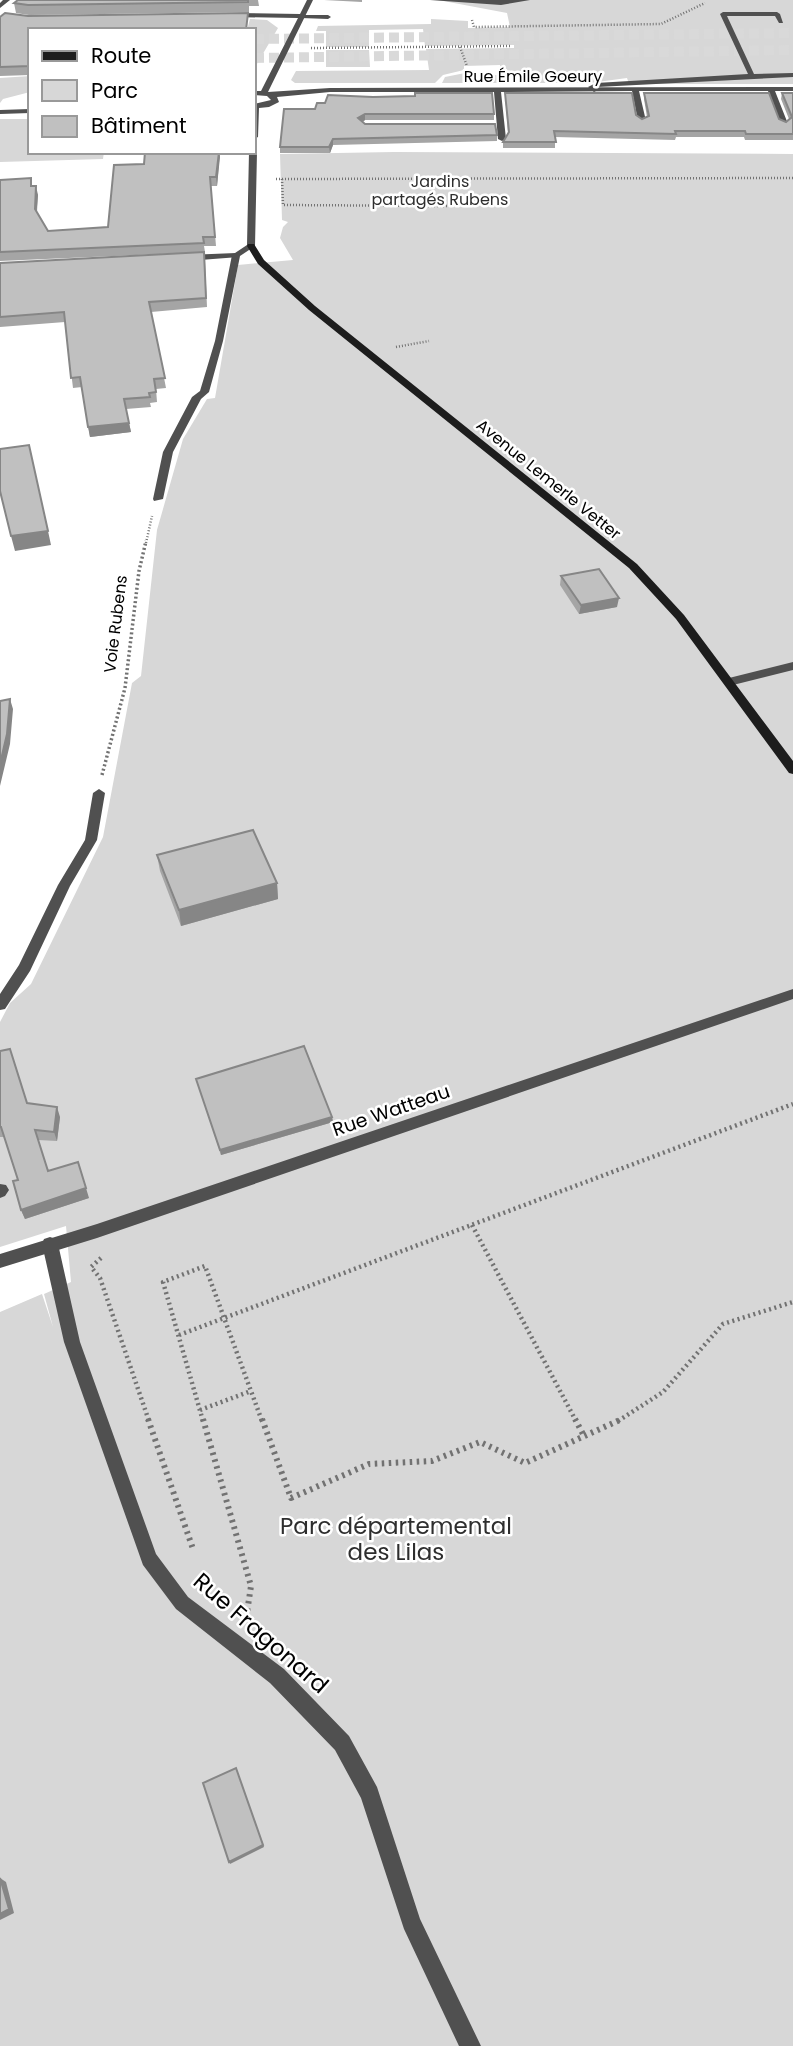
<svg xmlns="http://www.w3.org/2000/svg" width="793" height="2046" font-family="Poppins,sans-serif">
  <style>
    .green { fill: #d7d7d7 }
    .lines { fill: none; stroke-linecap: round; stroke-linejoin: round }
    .highway-tunnel { stroke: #d9d9d9; stroke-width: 10; stroke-dasharray: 10 5; stroke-linecap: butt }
    .path-far3 { stroke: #727272; stroke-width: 2.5; stroke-dasharray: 1 2; stroke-linecap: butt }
    .path-far2 { stroke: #727272; stroke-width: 3.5; stroke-dasharray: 2 2.5; stroke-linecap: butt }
    .path-far1 { stroke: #727272; stroke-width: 4.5; stroke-dasharray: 2 3.5; stroke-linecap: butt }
    .path { stroke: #727272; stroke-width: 6; stroke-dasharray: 2.5 4.5; stroke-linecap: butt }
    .lane { fill: #505050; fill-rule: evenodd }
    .street { fill: #505050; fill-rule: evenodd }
    .secondary { fill: #1d1d1d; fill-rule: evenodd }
    .wall { fill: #a5a5a5 }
    .shaded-wall { fill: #868686 }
    .building { fill: #c0c0c0; stroke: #868686; stroke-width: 2 }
    .labels { text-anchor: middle; stroke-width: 5; stroke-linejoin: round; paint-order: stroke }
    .far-street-label { font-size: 16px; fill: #000; stroke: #fff }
    .far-park-label { font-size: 16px; fill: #2e2e2e; stroke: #fff }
    .street-label { font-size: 19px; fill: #000; stroke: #fff }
    .near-park-label { font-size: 23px; fill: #2e2e2e; stroke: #fff }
    .near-street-label { font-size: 23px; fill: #000; stroke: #fff }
  </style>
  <rect width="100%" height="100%" fill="#fff"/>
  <path class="green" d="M438,0h355v84h-164l-2,-6 -37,5h-148l3,-6 20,-4 1,3 36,-1 -2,-10 -36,1v4l-21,5 -8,8h-140l-4,-3 5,-9 133,-1 -3,-21 88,-1v-3l-89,1 -2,-17 -54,1v17h-43v-16h-10l2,-5 113,-2v-5l37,2v7l42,-1 -3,-14z
    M250,19l17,1 11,8 -24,41v-39h-7z
    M326,50h43l1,17h-44z
    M30,76v16l-27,7 -3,4v-25z
    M0,119h30v33h74l-1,7 -103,3z
    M394,152l399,2v1892h-793v-734l42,-18 11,33 -9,-33 27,-12 -5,-56 -66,21v-225l10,-19 21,-19 72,-147 29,-154 9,-7 16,-146 26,-91 24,-40 8,-1 23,-133 55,-5 -13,-22 3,-11 5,-5 -6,-2 -2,-66z"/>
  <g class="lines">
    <path class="highway-tunnel" d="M254,39l539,-6
      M254,58l539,-8"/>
    <path class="path-far3" d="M472,20l2,7 187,-3 44,-21
      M460,47l7,19
      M311,48l201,-2
      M276,179l517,-1
      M282,179l1,26 164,1
      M396,347l33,-6
      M146,543l6,-27"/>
    <path class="path-far2" d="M102,775l23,-87 14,-117 7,-30"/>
    <path class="path-far1" d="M472,1225l104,196
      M101,1258l-10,9 9,11 49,143
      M179,1335l614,-231
      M200,1410l51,-19
      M203,1421l-40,-139 42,-16 57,155
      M618,1421l45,-29 60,-68 70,-22"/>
    <path class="path" d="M148,1419l45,130
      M203,1419l48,167 -5,33
      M262,1419l29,79 78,-34 63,-3 48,-19 45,21 97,-44
      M575,1419l9,17"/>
    <path class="lane" d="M430,0h100l-29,5z
      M777,12l3,2 3,9h-4l-4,-7h-48l27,58 39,-1v4l-196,10 1,3 -4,2 -6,-5 8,-4 152,-9 -28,-60 3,-2z
      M299,15h29l3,2 -3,2 -27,-1z
      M236,253h3v4l-52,4 -4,-3 4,-3z
      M793,662v8l-64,16 -6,-4 2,-3z
      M0,1184l6,1 3,5 -4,6 -5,2z
      M50,1237l6,2 2,5 22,98 76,212 32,43 96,72 65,67 28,51 43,132 61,127h-22l-55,-117 -43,-131 -26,-48 -65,-67 -94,-74 -33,-44 -79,-223 -22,-98 2,-5z"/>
    <path class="street" d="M3,0h7l-10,8v-5z
      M307,0h6l-45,92 62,-4 463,-1v4h-18l13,33 -4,2 -4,-2 -12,-33h-129l7,30 -4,2 -4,-2 -6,-30 -131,1 5,47 -4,2 -4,-2 -4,-47h-164l-53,5 2,5 -10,5 -10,1 -1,29 -4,2v-35l17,-4 -4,-4 -13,-1v-4h7l37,-73 -68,-1 -3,-2 3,-2 70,1z
      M30,109v4l-30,1v-4z
      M254,150l3,2 -2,94 -15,10 -17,85 -14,51 -8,7 -28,53 -10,47 -9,2 -1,-2 10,-47 29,-55 8,-6 15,-50 17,-86 15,-10 2,-93h5z
      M99,789l6,4 -8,47 -27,46 -40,85 -25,38 -5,1v-16l19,-29 39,-80 27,-45 8,-47z
      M793,989v10l-696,239 -97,30v-14l97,-30z"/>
    <path class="secondary" d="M248,244h6l10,16 51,46 322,258 47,51 109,146v13l-4,-1 -113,-154 -47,-51 -320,-258 -51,-46 -11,-18z"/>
  </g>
  <path class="wall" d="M18,0h240l1,6h-10v6l-220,3 -13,-2 -2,-10z
    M324,0h38v2z
    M248,13v8l-218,9v45l-30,1v-59z
    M505,93l131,22 6,4 5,-2 -3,-18v-6l135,26 7,3 3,-3 -8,-20 1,-6h11v47h-48l-1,-3h-68l-1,3 -120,-3v11h-52v-6l5,-8z
    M373,97l121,17v6h-129l-2,2 2,2 132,11v6l-164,4 -3,8h-50v-6l35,-38 10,-6z
    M145,152h75l-3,34h-6l5,60h-12l1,6 -205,9v-81l33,6 5,9 -1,17 11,19 60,-4 36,-63z
    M205,261l2,46 -56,5 15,76 -10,1 1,13 -7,1 1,4 -25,2 5,23 -41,5 -8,-50 -9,1 -8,-66 -65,5v-64z
    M561,576l56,31 -38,7 -19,-29z
    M157,855l120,28 1,16 -97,27 -21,-55z
    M0,1051l27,52 33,14 -3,24 -19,-1 10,31 41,27 -64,21 -4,-9 -3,-30 -14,-43h-4z
    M196,1079l136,38 1,5 -112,33z"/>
  <path class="shaded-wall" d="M365,114v6l-6,4 -1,-6z
    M333,139v6l-3,8 -1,-6z
    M219,152l1,5 -3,29 -1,-9z
    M36,186l2,9 -2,23 -1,-9z
    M129,423l2,9 -41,5 -2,-10z
    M48,531l3,14 -36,6 -4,-15z
    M619,598l-2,9 -38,7 2,-9z
    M10,699l3,10 -3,35 -10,42v-22z
    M277,883l1,16 -97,27 -2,-16z
    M57,1107l3,10 -3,24 -3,-9z
    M332,1117l1,5 -112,33 -1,-5z
    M86,1188l3,10 -64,21 -4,-9z
    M236,1768l28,79 -34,17 -1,-2z
    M0,1878l6,4 8,31 -14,7z"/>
  <path class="building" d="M18,0h230v2l-220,3 -14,-2z
    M5,13l23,3 220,-3 -2,17h-216v36l-30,1v-50z
    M415,93h77l2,21h-129l-7,4 7,6h130l2,11 -164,4 -4,8h-49l4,-38h31l2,-6h8l3,-8 45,2 42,-1z
    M505,93h127l4,22 6,4 7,-3 -5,-23h125l10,26 7,3 6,-5 -10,-24h11v41h-47l-1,-3h-70l1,3 -122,-3 2,11h-53l6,-10z
    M145,152h74l-3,25h-6l5,60h-12l1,6 -204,9v-72l31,-2v8h5l-1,23 13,22 60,-4 6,-62 30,-1z
    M204,252l2,46 -57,4 16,76 -11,1 2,13 -7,1 1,4 -26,2 5,24 -41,4 -8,-50 -9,1 -7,-66 -64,5v-54z
    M29,445l19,86 -37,5 -11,-45v-42z
    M599,569l20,29 -38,7 -20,-29z
    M10,699l-3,35 -7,30v-63z
    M253,830l24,53 -98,27 -22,-55z
    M304,1046l28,71 -112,33 -24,-71z
    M10,1049l17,54 30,4 -3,25 -19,-2 13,41 30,-9 8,26 -65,22 -8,-29 5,-1 -17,-53h-1v-76z
    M236,1768l27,77 -34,17 -26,-79z
    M0,1878l9,31 -9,5z"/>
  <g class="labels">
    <g class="far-street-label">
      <text x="533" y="82">Rue Émile Goeury</text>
      <text transform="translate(549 479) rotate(39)" y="6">Avenue Lemerle Vetter</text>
      <text transform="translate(115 624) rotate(-83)" y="6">Voie Rubens</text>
    </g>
    <g class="far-park-label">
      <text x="440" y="187">Jardins<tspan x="440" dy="18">partagés Rubens</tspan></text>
    </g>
    <g class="street-label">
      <text transform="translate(391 1110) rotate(-19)" y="7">Rue Watteau</text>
    </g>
    <g class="near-park-label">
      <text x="396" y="1534">Parc départemental<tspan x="396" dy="26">des Lilas</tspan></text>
    </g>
    <g class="near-street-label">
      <text transform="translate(261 1633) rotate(41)" y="8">Rue Fragonard</text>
    </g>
  </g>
  <rect x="28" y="28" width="228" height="126" fill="#ffffff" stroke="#999999" stroke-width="2"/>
  <rect x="42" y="51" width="35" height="10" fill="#1d1d1d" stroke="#999999" stroke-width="2"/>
  <text x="91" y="63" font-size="21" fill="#000000">Route</text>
  <rect x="42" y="80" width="35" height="21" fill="#d7d7d7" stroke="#999999" stroke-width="2"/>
  <text x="91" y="98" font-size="21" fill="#000000">Parc</text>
  <rect x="42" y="116" width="35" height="21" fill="#c0c0c0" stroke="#999999" stroke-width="2"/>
  <text x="91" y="133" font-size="21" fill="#000000">Bâtiment</text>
</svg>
